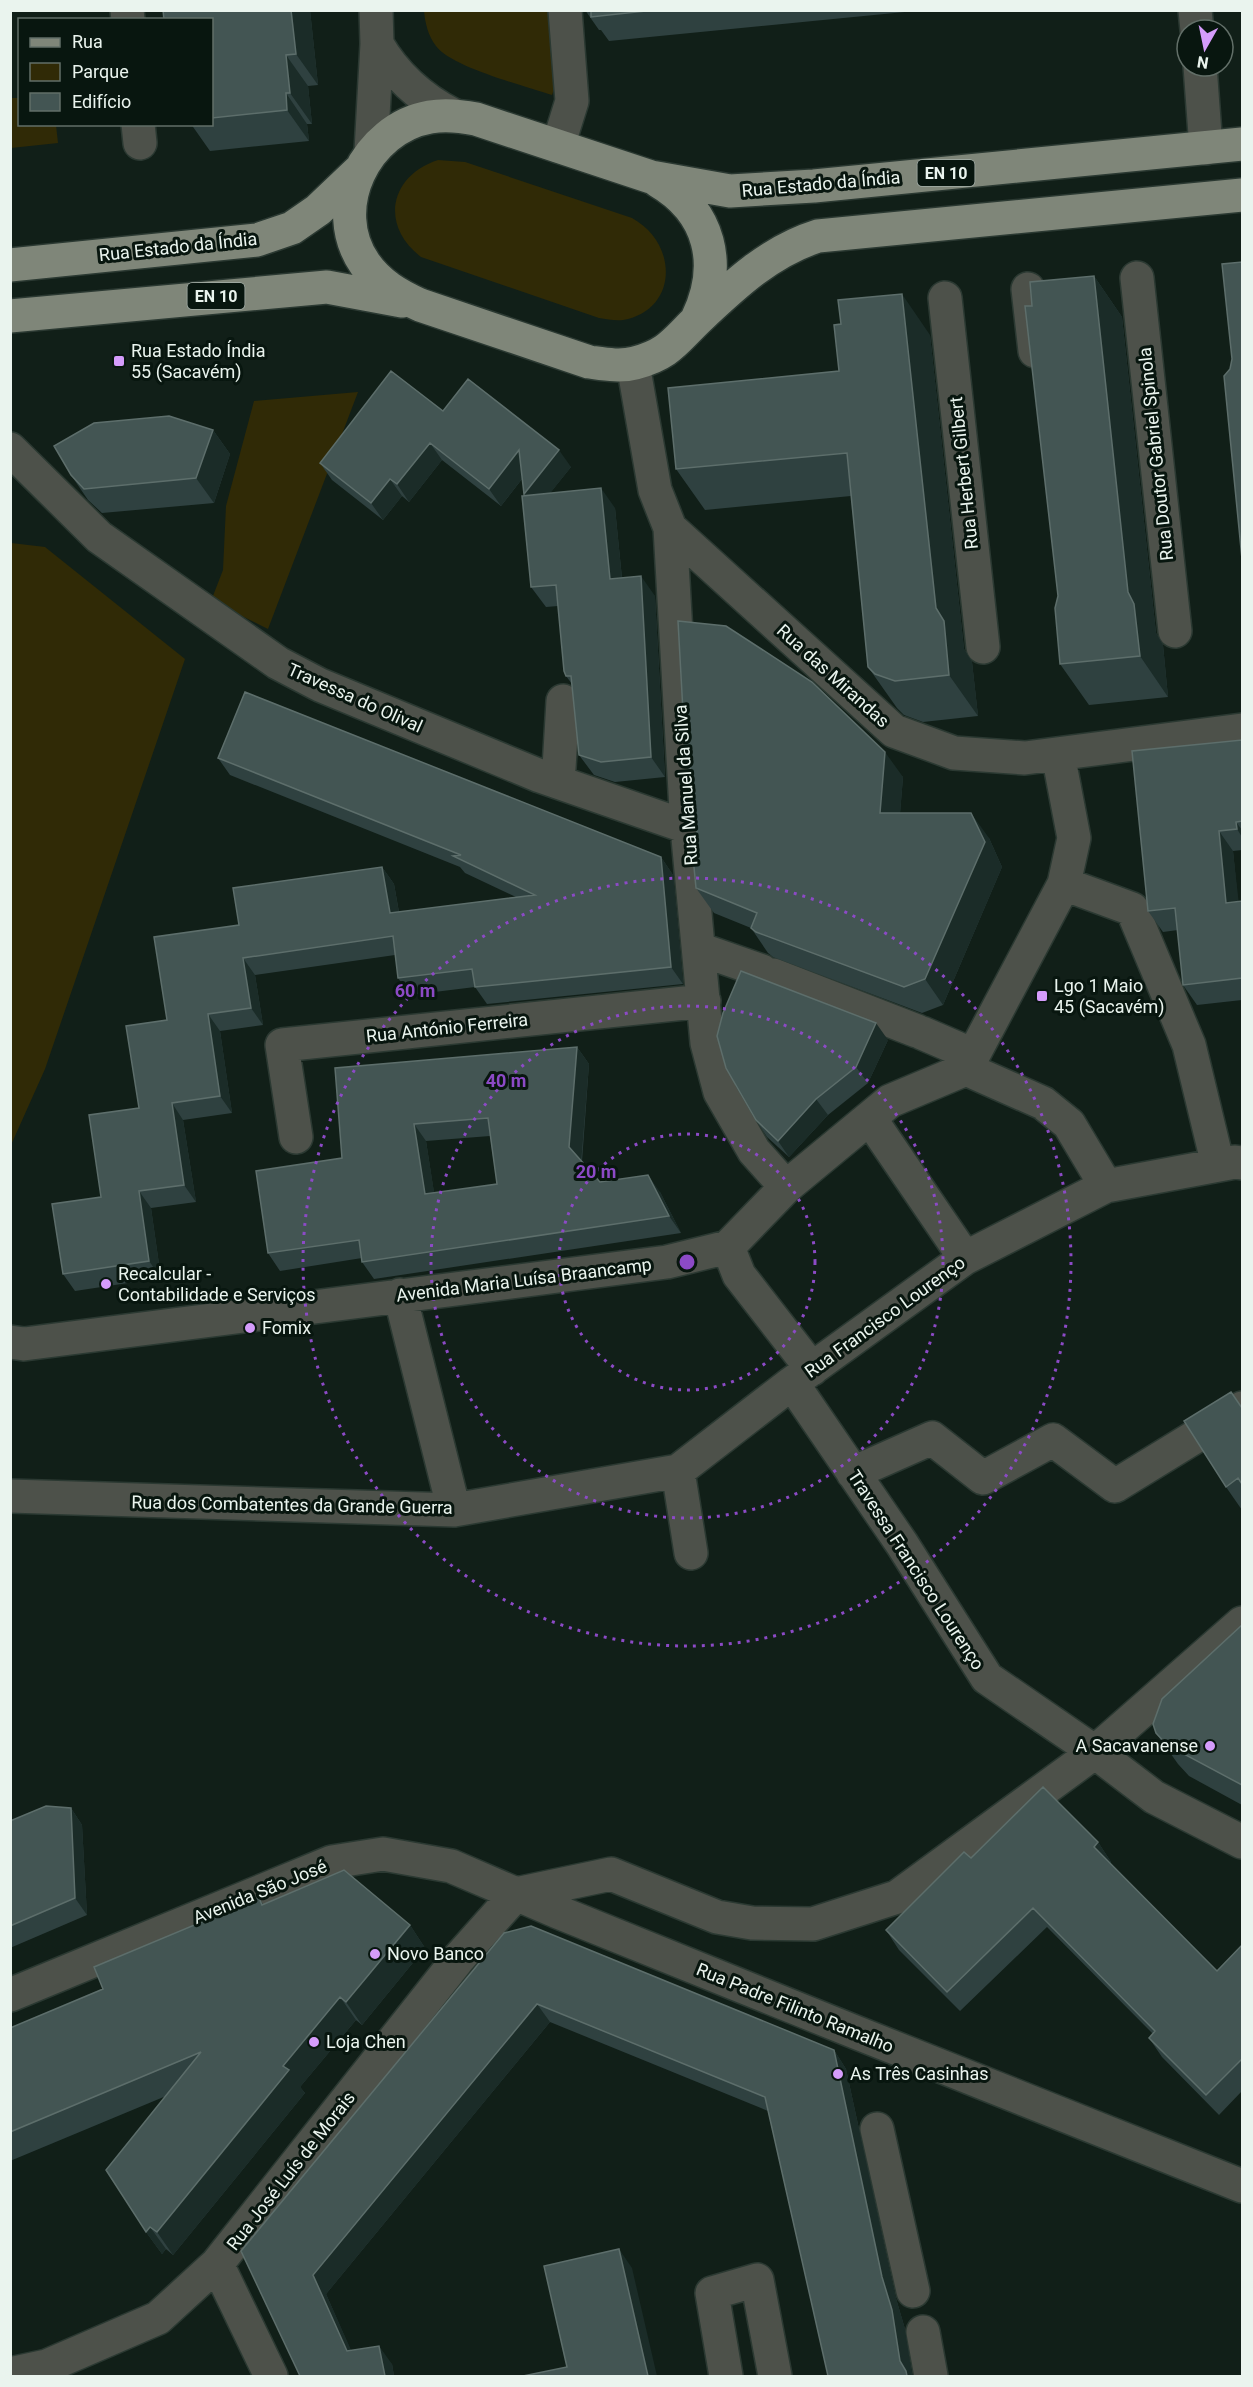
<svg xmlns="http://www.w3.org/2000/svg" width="1253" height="2387" font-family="Roboto,sans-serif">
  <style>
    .green { fill: #302a06 }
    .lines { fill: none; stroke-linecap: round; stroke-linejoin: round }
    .minor-casing { stroke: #2b3932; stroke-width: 36 }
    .major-casing { stroke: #2b3932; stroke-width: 36 }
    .minor { stroke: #4d514a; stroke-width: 33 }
    .major { stroke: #7f8679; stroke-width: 33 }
    .wall { fill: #2f4140; fill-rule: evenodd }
    .shaded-wall { fill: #1b2c28 }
    .building { fill: #435553; stroke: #5d6e6b; stroke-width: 1.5; fill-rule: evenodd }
    .ring { fill: none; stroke: #8c4ac6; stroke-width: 3; stroke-dasharray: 3 6 }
    .poi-dot { fill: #d59cfb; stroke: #08160f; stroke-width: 2 }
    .labels { text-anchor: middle; stroke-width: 6; stroke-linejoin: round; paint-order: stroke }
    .shield { fill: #08160f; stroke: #a6b1ab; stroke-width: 1.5 }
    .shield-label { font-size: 16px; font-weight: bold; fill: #eaf4ee }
    .street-label { font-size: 18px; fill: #eaf4ee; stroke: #08160f }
    .poi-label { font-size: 18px; fill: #eaf4ee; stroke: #08160f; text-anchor: start }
    .centre { fill: #8c4ac6; stroke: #08160f; stroke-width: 3 }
    .ring-label { font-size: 18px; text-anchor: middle; font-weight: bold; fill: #8c4ac6; stroke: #08160f; stroke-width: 6; stroke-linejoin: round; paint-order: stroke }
  </style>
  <rect width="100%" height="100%" fill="#111f18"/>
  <path class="green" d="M424,11h131l6,58 -9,26c-27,-9 -101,-28 -116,-49 -8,-10 -11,-24 -12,-35z
    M11,98h8l1,26 36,1 2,18 -47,5z
    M438,160l27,2 167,56c47,26 46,92 -9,102 -8,1 -16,-1 -24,-2l-178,-61c-41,-31 -32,-81 17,-97z
    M358,392l-90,237 -57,-28 12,-31 3,-64 28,-105z
    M11,543l34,4 140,112 -140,410 -34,76z"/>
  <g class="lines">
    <defs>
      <path id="minor" d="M127,10l1,10
        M1195,10l2,20
        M377,44c18,31 45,55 76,71
        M1200,66l6,82
        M138,124l2,19
        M558,146l14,-45 -7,-91
        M371,151l6,-107 -1,-34
        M1137,278l38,353
        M1028,289l7,62
        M945,298l38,349
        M633,364l22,126 15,38 17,299 20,216 13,49 34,59 32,36
        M10,449l89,88 179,126 42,22 220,91 147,51
        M670,528l224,203 60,22 71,5 217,-28
        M556,781l3,-13 4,-67
        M1064,884l68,25 57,136 29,120
        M699,949l63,22
        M773,975l144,56
        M922,1033l51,22
        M966,1069l98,-185 10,-46 -16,-84
        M871,1120l94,138
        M296,1137l-14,-92 422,-44
        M728,1247l11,28 73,94
        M400,1295l54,215
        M10,1342l14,2 643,-82 61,-15 58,-60 104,-86 76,-32 77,34 26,21 37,62
        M792,1383l110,161 85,134 108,74 59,45 88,45
        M678,1471l13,82
        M853,1473l79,-35 51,40 70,-38 62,46 127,-78
        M10,1496l444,14 224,-39 114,-88 173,-125 141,-72 129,-24 7,1
        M516,1894l95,-20 106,43 35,6 61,1 84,-27 198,-145 147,-129
        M10,1995l322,-133 51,-8 68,12 107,46 297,120 387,154
        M877,2129l36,162
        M217,2264l54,112
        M923,2332l8,44
        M10,2374l37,-8 111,-48 59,-54 242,-306 57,-64
        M726,2376l-14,-83 45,-13 18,96"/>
      <path id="major" d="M1242,144l-428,42 -84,5 -79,-14 -175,-58c-15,-3 -30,-5 -46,-2 -64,11 -104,91 -65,147 14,20 33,31 55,41l169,57c15,2 31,5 46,1 34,-9 40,-22 63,-44 36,-34 72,-68 120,-83l424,-41
        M658,181c53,31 65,84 39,138
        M10,265l247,-25 35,-12 26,-18 41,-39
        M10,316l317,-29 75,14"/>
    </defs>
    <use href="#minor" class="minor-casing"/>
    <use href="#major" class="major-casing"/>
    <use href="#minor" class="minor"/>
    <use href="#major" class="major"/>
  </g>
  <path class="wall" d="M163,10h147l8,75 -10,1 4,38h-5l2,17 -99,10 -19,-27h21v-104z
    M585,10h340l-316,31 -8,-11h-2z
    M1094,276l28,41 34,316 7,12 5,52 -79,8 -29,-41 -2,-68 -26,-290z
    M930,335l34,314 8,13 6,54 -55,6 -19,-7 -7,-7 -29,-41 -17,-171 -146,14 -29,-41 163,-98z
    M443,411l128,56 -21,26 65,15 7,70 33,18 10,181 -50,5 -21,-7 -15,-20 -7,-71 -6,-8 -8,-70 -12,1 -15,-20 -6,-91 -3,-17 -21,27 -59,-46 -33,42 -7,-6 -19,24 -51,-40 -12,-17z
    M213,430l17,24 -16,49 -112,10 -14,-13 -17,-25z
    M678,621l225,156 -3,36 89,25 13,29 -59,138 -21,8 -149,-56 -5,-4 -17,-25 -37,-15 -18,-25 1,-56 -9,-80 -3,-4z
    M1242,740v110l-9,1 5,51 4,-1v99l-45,5 -14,-20 -5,-55 -15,2 -15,-21z
    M218,758l443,99 12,18 10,109 -196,20 -12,-17 -65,8 -12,-17 -3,-23 -140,20 8,50 -43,6 12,82 -49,7 13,82 -45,6 10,70 -86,13 -12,-17 38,-77 38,-89 28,-88 72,-95 143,-58 12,17 5,28 117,-15 -51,-24 -5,-6 -230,-92z
    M888,1040l-20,43 -40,32 -39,42 -22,-20 -11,-17z
    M577,1047l12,17 -7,97 18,21 60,10 21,41 -307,46 -12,-17v-4l-82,13 -12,-18 74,-95zM490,1136l7,48 -63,9 -8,-52z
    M1242,1408v102l-16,-23z
    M1242,1625v180l-53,-29 -11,-12 -22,-31z
    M71,1808l11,17 5,90 -77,33v-127z
    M1098,1842l13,20 -1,1 107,108 25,-26v146l-23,24 -57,-58 -13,-19 4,-4 -106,-107 -87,84 -61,-61 -13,-20 85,-72z
    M259,1898l4,6 147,21 15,23 -63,77 -6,-5 -56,67 5,6 -132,162 -7,-6 -4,5 -16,-22 20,-136 -156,65v-133l93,-39z
    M531,1926l303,124 12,19 49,226 10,34 7,47h-84l-60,-265 -218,-89 -224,272 25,57 41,13 2,12h-94l-59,-125z"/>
  <path class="shaded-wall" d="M291,10h19l8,75 -22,-31z
    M286,55l22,31 4,38 -22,-31z
    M286,93l21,31 2,17 -22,-31z
    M1094,276l28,41 34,316 7,12 5,52 -28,-41 -12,-64z
    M902,294l28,41 34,314 8,13 6,54 -29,-41 -13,-67z
    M213,430l17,24 -16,49 -18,-25z
    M430,443l12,17 -33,42 -12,-18z
    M519,450l12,17 -30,39 -12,-17z
    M559,450l12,17 -35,44 -12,-17z
    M390,479l12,17 -19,24 -12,-17z
    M601,488l14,20 9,91 -14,-20z
    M641,576l14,20 10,181 -14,-20z
    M885,752l18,25 -5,62 -18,-26z
    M971,813l18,25 13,29 -59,138 -18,-26z
    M1236,822l6,8v7l-5,-8z
    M1219,831l14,20 8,72 -15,-20z
    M661,857l12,18 10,109 -12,-17z
    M382,867l12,17 8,46 -12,-17z
    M243,958l12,17 8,50 -12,-17z
    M208,1014l12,17 12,82 -12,-17z
    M876,1023l12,17 -20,43 -12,-16z
    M577,1047l12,17 -8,100 -12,-17z
    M816,1099l12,16 -39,42 -11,-16z
    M172,1103l11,17 13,82 -12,-17z
    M414,1124l12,17 11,70 -12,-17z
    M648,1175l12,17 21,41 -12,-17z
    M139,1191l12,17 10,70 -12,-17z
    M71,1808l11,17 5,90 -12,-17z
    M1098,1842l13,20 -4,4 -13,-19z
    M410,1925l15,23 -63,77 -16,-23z
    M340,1997l16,23 -56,67 5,6 -132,162 -16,-23 126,-166z
    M537,2004l13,18 -224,272 34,76 -13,-19 -34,-76z
    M834,2050l12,19 49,226 10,34 7,47h-5l-7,-15z
    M150,2227l16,22 -4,5 -16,-22z
    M619,2249l13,19 25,108h-9z
    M379,2346l13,18 2,12h-9z"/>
  <path class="building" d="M163,10h128l5,44 -10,1 4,38h-4l1,17 -75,8v-98h-48z
    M591,10h64l-64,7z
    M1242,262v297l-18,-183 6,-7 2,-10 -10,-95z
    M1094,276l34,316 6,12 6,52 -80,8 -5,-56 3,-12 -33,-290h7l-2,-24z
    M902,294l34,314 8,13 5,54 -54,6 -20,-7 -7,-7 -21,-214 -171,16 -8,-81 171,-17 -5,-46 7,-1 -3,-24z
    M391,371l52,40 25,-32 91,71 -35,44 -5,-44 -30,39 -59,-46 -33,41 -7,-5 -19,24 -51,-40z
    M169,416l44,14 -17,48 -112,11 -13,-14 -17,-29 40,-23z
    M601,488l9,91 31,-3 10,181 -50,5 -22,-7 -8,-79h-5l-2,-5 -8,-86 -25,2 -9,-91z
    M678,621l48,5 86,56 73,70 -5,61h91l14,29 -60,137 -21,8 -148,-55 -5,-4 6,-15 -61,-25 -5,-52 6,-4 -9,-85 -3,1z
    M245,692l416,165 10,110 -196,20 -3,-18 -74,9 -5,-42 -150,22 8,50 -43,6 12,82 -48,7 12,82 -45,6 10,70 -86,13 -11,-70 49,-7 -12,-82 50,-7 -13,-82 41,-6 -13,-83 85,-12 -6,-37 149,-21 8,46 145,-18 -82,-39 8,-1 -243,-97z
    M1242,740v81l-6,1 1,7 -18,2 7,72 16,-2v77l-59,7 -8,-77 -27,3 -16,-160z
    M741,971l135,52 -20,44 -40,32 -38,42 -22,-21 -30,-52 -9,-32 6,-23z
    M577,1047l-8,100 31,35 48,-7 21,41 -307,46 -3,-22 -91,13 -12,-82 86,-13 -7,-90zM488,1118l9,66 -72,10 -11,-70z
    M1231,1392l11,16v76l-4,-6 -12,9 -42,-66z
    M1242,1625v160l-75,-40 -11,-12 -3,-9 9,-25z
    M1043,1787l55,55 -4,5 123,124 25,-26v114l-36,36 -57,-57 6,-7 -122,-123 -86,84 -61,-62 78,-78 7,6z
    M46,1806l25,2 4,90 -65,28v-105z
    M344,1870l66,55 -64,77 -6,-5 -57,69 6,4 -132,162 -7,-5 -4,5 -40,-62 95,-118 -191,80v-104l93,-39 -9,-22 165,-69 3,7z
    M531,1926l303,124 48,227 10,33 8,51 6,10 1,5h-79l-63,-279 -228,-93 -224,271 34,76 32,-5 6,30h-85l-59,-125 263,-318z
    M619,2249l29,127h-125l44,-9 -23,-101z"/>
  <g class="ring">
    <circle cx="687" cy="1262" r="128"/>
    <circle cx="687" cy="1262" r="256"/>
    <circle cx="687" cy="1262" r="384"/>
  </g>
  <g class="poi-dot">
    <rect x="113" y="355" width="12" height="12" rx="3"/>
    <rect x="1036" y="990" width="12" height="12" rx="3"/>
    <circle cx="106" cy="1284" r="6"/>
    <circle cx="250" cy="1328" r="6"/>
    <circle cx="1210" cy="1746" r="6"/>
    <circle cx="375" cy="1954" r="6"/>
    <circle cx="314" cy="2042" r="6"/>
    <circle cx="838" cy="2074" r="6"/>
  </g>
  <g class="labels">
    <g class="shield">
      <rect x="917.5" y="160" width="57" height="26" rx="4.5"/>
      <rect x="187.5" y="283" width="57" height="26" rx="4.5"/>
    </g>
    <g class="shield-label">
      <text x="946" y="179">EN 10</text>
      <text x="216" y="302">EN 10</text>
    </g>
    <g class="street-label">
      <text transform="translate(821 184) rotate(-5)" y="6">Rua Estado da Índia</text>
      <text transform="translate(178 247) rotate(-6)" y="6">Rua Estado da Índia</text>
      <text transform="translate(1156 454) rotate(-96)" y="6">Rua Doutor Gabriel Spinola</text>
      <text transform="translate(964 473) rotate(-96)" y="6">Rua Herbert Gilbert</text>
      <text transform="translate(833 676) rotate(42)" y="6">Rua das Mirandas</text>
      <text transform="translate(355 698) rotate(24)" y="6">Travessa do Olival</text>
      <text transform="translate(686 785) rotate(-94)" y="6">Rua Manuel da Silva</text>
      <text transform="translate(447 1028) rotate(-6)" y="6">Rua António Ferreira</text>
      <text transform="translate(524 1280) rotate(-7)" y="6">Avenida Maria Luísa Braancamp</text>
      <text transform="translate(885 1317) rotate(-36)" y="6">Rua Francisco Lourenço</text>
      <text transform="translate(292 1505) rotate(1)" y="6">Rua dos Combatentes da Grande Guerra</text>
      <text transform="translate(916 1570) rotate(57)" y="6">Travessa Francisco Lourenço</text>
      <text transform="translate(260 1892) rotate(-22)" y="6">Avenida São José</text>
      <text transform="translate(795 2008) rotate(22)" y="6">Rua Padre Filinto Ramalho</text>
      <text transform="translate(291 2171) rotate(-52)" y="6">Rua José Luís de Morais</text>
    </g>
    <g class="poi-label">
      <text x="131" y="357">Rua Estado Índia<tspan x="131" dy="21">55 (Sacavém)</tspan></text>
      <text x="1054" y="992">Lgo 1 Maio<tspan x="1054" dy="21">45 (Sacavém)</tspan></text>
      <text x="118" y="1280">Recalcular -<tspan x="118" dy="21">Contabilidade e Serviços</tspan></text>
      <text x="262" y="1334">Fomix</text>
      <text x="1198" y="1752" text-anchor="end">A Sacavanense</text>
      <text x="387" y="1960">Novo Banco</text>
      <text x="326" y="2048">Loja Chen</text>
      <text x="850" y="2080">As Três Casinhas</text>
    </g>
  </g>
  <circle cx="687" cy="1262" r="9" class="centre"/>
  <g class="ring-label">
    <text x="415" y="997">60 m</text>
    <text x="506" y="1087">40 m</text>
    <text x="596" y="1178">20 m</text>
  </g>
  <rect width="1253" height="2387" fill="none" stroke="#eaf4ee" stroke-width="24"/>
  <rect x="18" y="18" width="195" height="108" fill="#08160f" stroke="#626f68" stroke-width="1.5"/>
  <rect x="30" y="38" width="30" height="9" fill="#7f8679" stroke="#626f68" stroke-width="1.5"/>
  <text x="72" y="48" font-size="18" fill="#eaf4ee">Rua</text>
  <rect x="30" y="63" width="30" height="18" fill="#302a06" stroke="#626f68" stroke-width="1.5"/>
  <text x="72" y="78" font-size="18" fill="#eaf4ee">Parque</text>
  <rect x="30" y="93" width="30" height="18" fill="#435553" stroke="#626f68" stroke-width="1.5"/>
  <text x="72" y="108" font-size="18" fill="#eaf4ee">Edifício</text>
  <g transform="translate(1205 48) rotate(189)"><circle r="28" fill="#08160f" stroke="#626f68" stroke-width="1.5"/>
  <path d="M0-4.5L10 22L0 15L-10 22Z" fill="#d59cfb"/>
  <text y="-9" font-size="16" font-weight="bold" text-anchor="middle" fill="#eaf4ee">N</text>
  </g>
</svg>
